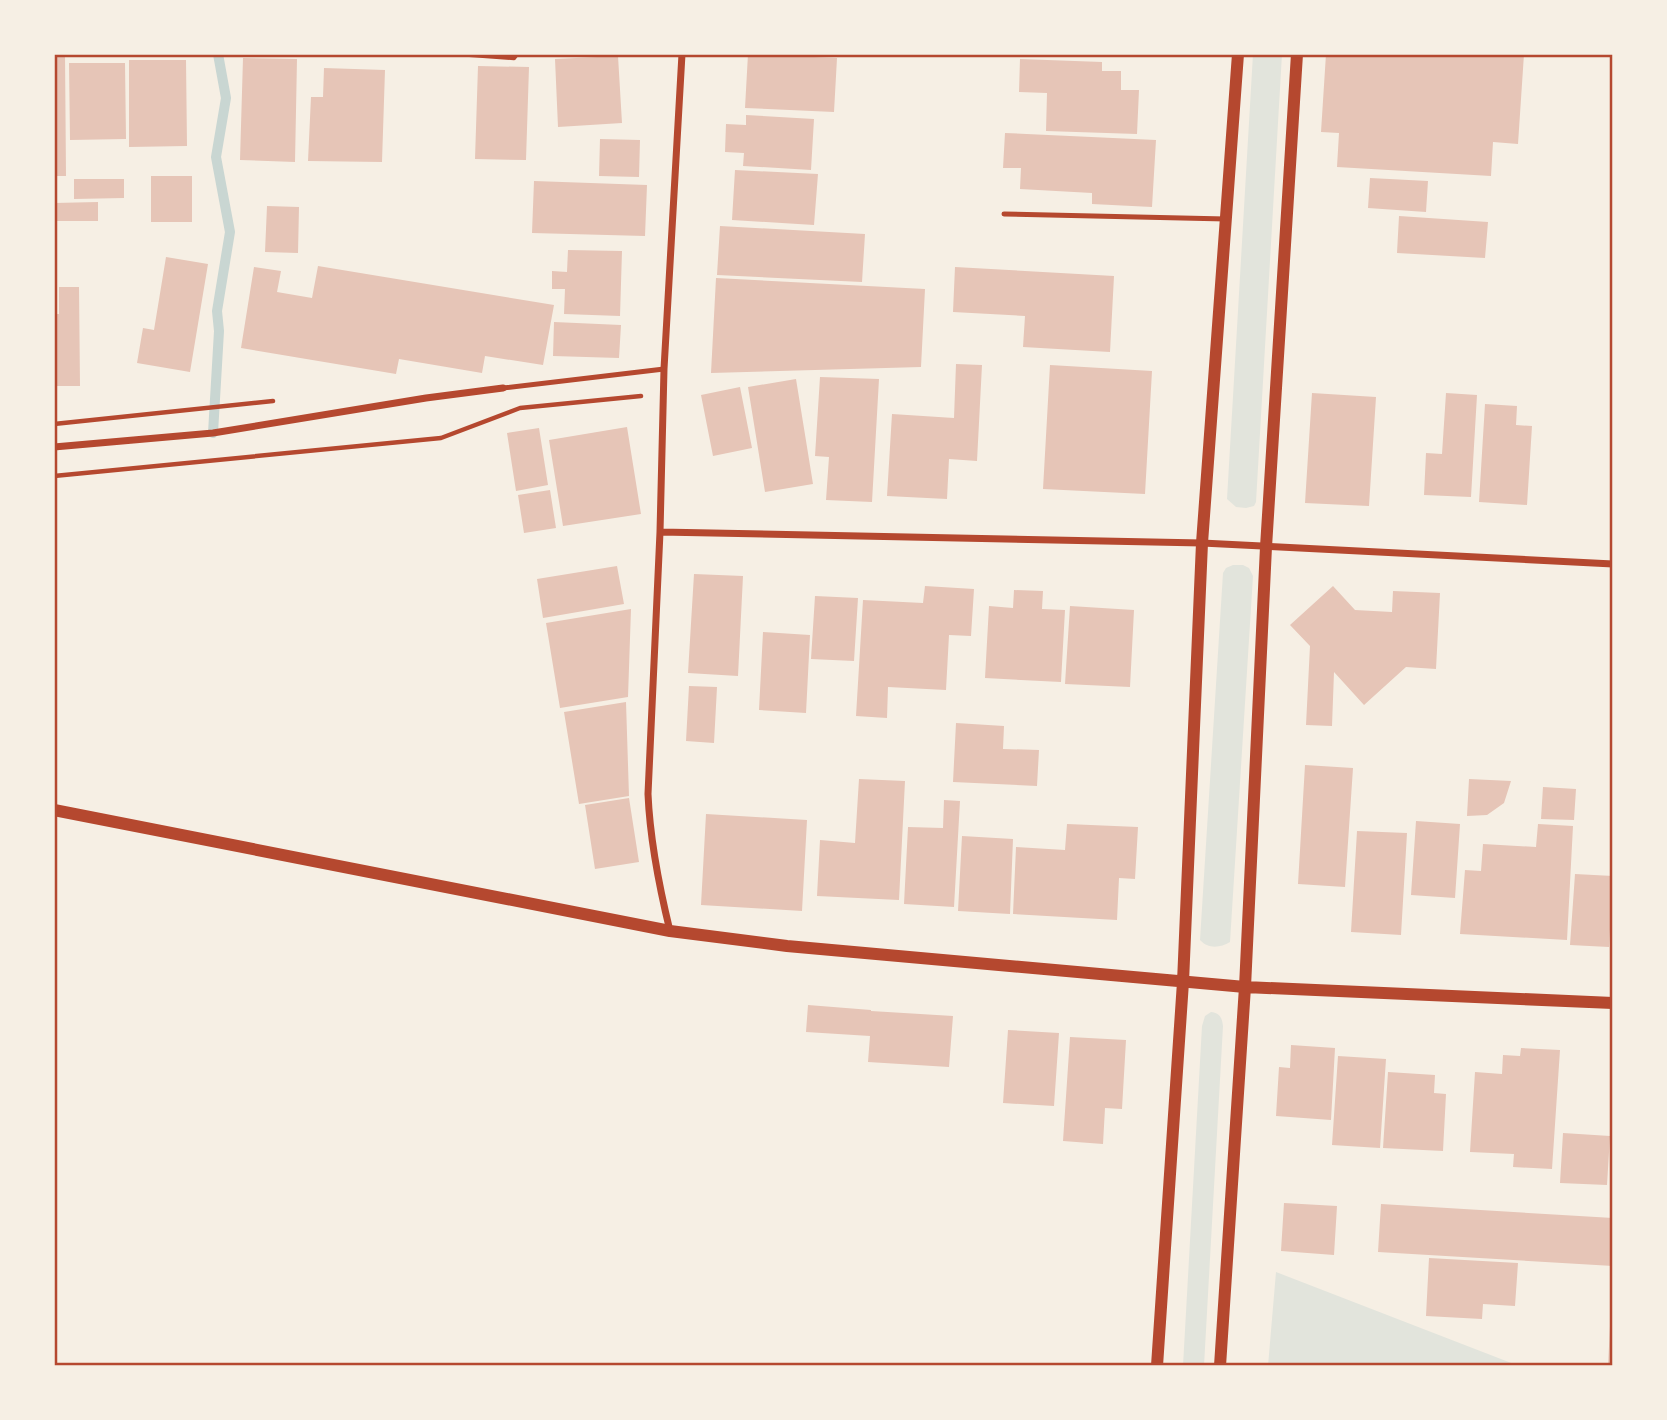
<svg xmlns="http://www.w3.org/2000/svg" width="1667" height="1420" font-family="'PT Sans',sans-serif">
  <style>
    .green { fill: #e2e4dc }
    .lines { fill: none; stroke-linecap: round; stroke-linejoin: round }
    .stream { stroke: #c9d6d2; stroke-width: 10 }
    .building { fill: #e6c5b7 }
    .path { stroke: #b5482f; stroke-width: 4.5 }
    .service { stroke: #b5482f; stroke-width: 5 }
    .minor { stroke: #b5482f; stroke-width: 7 }
    .tertiary { stroke: #b5482f; stroke-width: 12 }
    .neatline { fill: none; stroke: #b5482f; stroke-width: 2.5 }
  </style>
  <rect width="100%" height="100%" fill="#f6efe4"/>
  <path class="green" d="M1253,54h29l-26,448 -2,4 -8,2 -10,-1 -9,-8z
    M1233,565h10l6,3 4,8 -23,366c-10,6 -22,7 -30,-2l23,-367 3,-5z
    M1211,1012c9,1 11,6 12,14l-19,340h-21l19,-340 3,-10z
    M1276,1272l243,94h-251z"/>
  <g class="lines">
    <path class="stream" d="M213,433l6,-102 -2,-20 13,-79 -14,-75 10,-59 -8,-44"/>
  </g>
  <path class="building" d="M54,54h11l1,122h-12z
    M748,54l89,4 -3,54 -89,-4z
    M1326,54h198l-6,90 -25,-2 -2,34 -154,-9 2,-34 -18,-1z
    M618,56l4,67 -64,4 -3,-68z
    M243,58l54,1 -2,103 -55,-2z
    M1020,59l82,3v9h19v19h18l-2,44 -91,-3 1,-38 -28,-1z
    M129,60h57l1,86 -58,1z
    M69,63h56l1,76 -56,1z
    M478,66l51,1 -3,93 -51,-1z
    M324,68l61,2 -3,92 -74,-1 3,-64h12z
    M746,115l68,4 -3,51 -68,-4 1,-13 -19,-1 1,-28 20,1z
    M1005,133l151,7 -4,67 -60,-3v-11l-72,-4 1,-21h-18z
    M600,139l40,1 -1,37 -40,-1z
    M735,170l83,4 -4,51 -82,-5z
    M151,176h41v46h-41z
    M1370,178l58,3 -2,31 -58,-4z
    M74,179h50v19l-50,1z
    M534,181l113,4 -2,51 -113,-3z
    M98,202v19h-44v-18z
    M267,206l32,1 -1,46 -33,-1z
    M1399,216l89,6 -3,36 -88,-5z
    M720,226l145,8 -3,48 -145,-7z
    M568,250l54,1 -2,65 -56,-2 1,-25h-13v-18l15,1z
    M166,257l42,7 -18,108 -53,-9 6,-35 11,2z
    M318,266l236,39 -11,60 -58,-9 -3,17 -83,-14 -3,15 -155,-26 13,-81 27,4 -4,21 35,6z
    M955,267l159,9 -4,76 -87,-5 2,-31 -72,-4z
    M716,278l209,11 -4,78 -210,6z
    M59,287h20l1,99h-26v-72h5z
    M554,322l67,3 -2,33 -66,-2z
    M956,364l26,1 -5,96 -28,-2 -2,40 -60,-3 5,-82 62,4z
    M1050,365l102,6 -7,123 -102,-5z
    M820,377l59,2 -7,123 -46,-2 3,-43 -14,-1z
    M796,379l17,105 -48,8 -17,-105z
    M740,387l12,61 -39,8 -12,-61z
    M1312,393l64,4 -7,109 -64,-3z
    M1446,393l31,2 -6,102 -47,-2 2,-42 16,1z
    M1485,404l32,2 -1,19 16,1 -5,79 -48,-3z
    M627,427l14,87 -78,12 -14,-86z
    M539,428l9,57 -32,6 -9,-58z
    M550,490l6,38 -32,5 -6,-38z
    M617,566l7,38 -81,14 -6,-39z
    M694,574l49,2 -5,100 -50,-3z
    M925,586l49,3 -3,47 -22,-1 -3,55 -58,-3 -1,31 -31,-2 7,-116 60,3z
    M1333,586l22,24 37,2 1,-21 47,2 -4,76 -30,-2 -42,38 -30,-33 -2,54 -26,-1 4,-79 -20,-21z
    M1014,590l29,1 -1,18 23,1 -4,72 -76,-4 4,-72 24,2z
    M815,596l43,2 -4,63 -43,-2z
    M1070,606l64,4 -4,77 -65,-3z
    M631,609l-3,88 -68,11 -14,-85z
    M763,632l47,3 -4,78 -47,-3z
    M689,686l28,1 -3,56 -28,-2z
    M626,702l3,94 -50,8 -15,-92z
    M956,723l48,3 -1,23 36,1 -2,36 -84,-4z
    M1305,765l48,3 -8,119 -47,-3z
    M859,779l46,2 -6,119 -82,-4 3,-56 35,3z
    M1469,779l42,2 -7,22 -17,12 -20,1z
    M1543,787l33,2 -2,31 -33,-1z
    M629,798l10,64 -44,7 -10,-64z
    M944,800l16,1 -6,106 -50,-3 4,-77 35,1z
    M706,814l101,6 -5,91 -101,-6z
    M1416,821l44,3 -5,74 -44,-3z
    M1067,824l71,3 -3,52 -16,-1 -2,42 -104,-6 3,-67 49,3z
    M1538,824l35,2 -6,114 -107,-6 5,-64 16,1 2,-27 53,3z
    M1357,831l50,2 -6,102 -50,-3z
    M962,836l51,3 -3,75 -52,-3z
    M1575,874l38,2 -4,71 -39,-2z
    M808,1005l63,5v1l82,5 -4,51 -81,-5 2,-26 -64,-4z
    M1008,1030l51,3 -5,73 -51,-3z
    M1070,1037l56,3 -4,69 -17,-1 -2,36 -40,-3z
    M1291,1045l44,3 -4,72 -55,-4 3,-49 11,1z
    M1521,1048l39,2 -8,119 -39,-2 1,-13 -44,-2 5,-80 27,2 1,-19 17,1z
    M1338,1056l48,3 -6,89 -48,-3z
    M1388,1072l47,3 -1,18 12,1 -3,57 -60,-3z
    M1563,1133l47,3 -3,49 -47,-2z
    M1284,1203l53,3 -3,49 -53,-4z
    M1381,1204l232,14v48l-235,-14z
    M1429,1258l89,5 -3,43 -32,-2 -1,15 -56,-3z
    M1610,1326h3v40h-5z"/>
  <g class="lines">
    <path class="path" d="M459,54l55,4 3,-4
      M54,424l219,-23
      M54,476l387,-38 79,-30 121,-12"/>
    <path class="service" d="M1004,214l222,5
      M503,388l161,-19"/>
    <path class="minor" d="M54,447l159,-14 213,-35 77,-10
      M660,532l542,11 411,21
      M670,931c-11,-45 -20,-90 -22,-137l12,-262 4,-163 18,-315"/>
    <path class="tertiary" d="M54,810l616,121 117,15 458,41 368,16
      M1157,1366l26,-384 19,-439 36,-489
      M1220,1366l25,-379 21,-440 31,-493"/>
  </g>
  <rect width="1667" height="1420" fill="none" stroke="#f6efe4" stroke-width="112"/>
  <rect x="56" y="56" width="1555" height="1308" class="neatline"/>
</svg>
